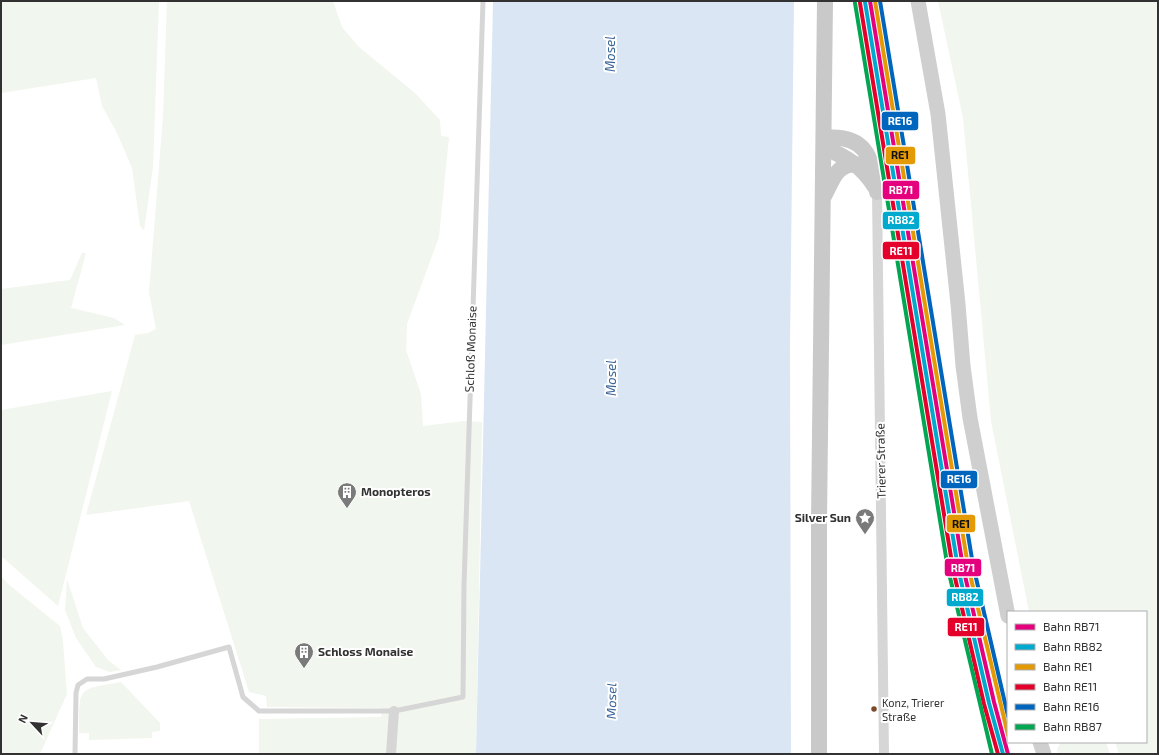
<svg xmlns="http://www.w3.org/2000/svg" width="1159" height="755" font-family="'Exo 2',sans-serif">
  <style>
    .green { fill: #f1f6ee }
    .water { fill: #dbe6f4 }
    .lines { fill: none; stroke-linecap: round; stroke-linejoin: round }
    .lane { stroke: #d6d6d6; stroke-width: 5 }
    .street { stroke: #d6d6d6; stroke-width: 10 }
    .secondary { stroke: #cfcfcf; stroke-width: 15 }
    .primary { stroke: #c9c9c9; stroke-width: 16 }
    .rail-1-casing { stroke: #fff; stroke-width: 7 }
    .rail-2-casing { stroke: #fff; stroke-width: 7 }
    .rail-3-casing { stroke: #fff; stroke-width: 7 }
    .rail-4-casing { stroke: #fff; stroke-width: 7 }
    .rail-5-casing { stroke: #fff; stroke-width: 7 }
    .rail-6-casing { stroke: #fff; stroke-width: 7 }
    .rail-1 { stroke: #e5007d; stroke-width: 4 }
    .rail-2 { stroke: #00a9ce; stroke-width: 4 }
    .rail-3 { stroke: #e39a05; stroke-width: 4 }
    .rail-4 { stroke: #e4002b; stroke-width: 4 }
    .rail-5 { stroke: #0065bd; stroke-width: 4 }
    .rail-6 { stroke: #00a651; stroke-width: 4 }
    .bus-dot { fill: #7a4b2a; stroke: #fff; stroke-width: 1.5 }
    .labels { text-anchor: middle; stroke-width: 4; stroke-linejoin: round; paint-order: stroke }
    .bus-label { font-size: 11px; fill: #323232; stroke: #fff; text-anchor: start }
    .street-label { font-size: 12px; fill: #323232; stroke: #fff }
    .poi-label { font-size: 12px; font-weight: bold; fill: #323232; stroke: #fff; text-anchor: start }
    .water-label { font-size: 13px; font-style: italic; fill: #3a6599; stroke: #fff }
    .line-badge { stroke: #fff; stroke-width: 1.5 }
    .badge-label { font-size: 11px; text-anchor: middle; font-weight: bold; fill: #fff }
    .pale-badge-label { font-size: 11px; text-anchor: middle; font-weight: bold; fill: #111 }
  </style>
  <rect width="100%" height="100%" fill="#fff"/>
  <path class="green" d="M1,1h158l-6,166 -9,63 -4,-4 -8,-58 -15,-35 -15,-27 -6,-28 -95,15z
    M167,1h166l9,26 17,20 56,46 25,27 1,16 8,1 -10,100 -32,87 -1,26 15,44 2,32 41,-5 18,1 -6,332h-217v-35l122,-2 1,-9 -115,-1 -1,-11 -17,-4 -60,-191 -103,14 49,-180 13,-2 8,-4 -7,-37 14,-176z
    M938,1h220v753h-39l-4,-12h31v-130h-117l-38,-191 -28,-303z
    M82,253h4l-15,55 43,10 11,7 -124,20v-56l69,-9z
    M112,391l-54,215 -57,-50v-146z
    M1,576l7,8 52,42 3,15 4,53 -27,60h-39z
    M67,579l16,49 25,32 13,10 -11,2 -14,-5 -20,-29 -11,-28z
    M121,682l39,41v8l-8,1v6l-63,2v-7h-10c1,-46 -4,-43 42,-51z
    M1061,742h45l4,12h-52l-1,-5z"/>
  <path class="water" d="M493,1h301l-4,343 1,410h-315z"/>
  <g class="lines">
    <path class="lane" d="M75,754l1,-61 2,-8 9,-6h17l53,-12 72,-20 14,50 16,14h135l69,-14 1,-112 19,-584"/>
    <path class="street" d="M877,192l7,562
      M391,754l3,-43"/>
    <path class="secondary" d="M918,1l20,113 20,190 5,62 7,52 38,198
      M1040,742l4,12"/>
    <path class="primary" d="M824,138c41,-4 49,19 53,54
      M824,147c23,11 37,18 51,40
      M824,196c9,-16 11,-31 32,-32
      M819,754v-233l6,-520"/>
    <defs>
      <path id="rail-1" d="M870,1l93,566 31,135 14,52"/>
      <path id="rail-2" d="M865,2l93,566 31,135 14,51"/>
      <path id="rail-3" d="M875,1l93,565 40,169"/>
      <path id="rail-4" d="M860,3l93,566 31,135 14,50"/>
      <path id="rail-5" d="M880,1l93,564 35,151"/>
      <path id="rail-6" d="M855,3l93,566 44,185"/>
    </defs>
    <use href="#rail-1" class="rail-1-casing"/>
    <use href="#rail-2" class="rail-2-casing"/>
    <use href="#rail-3" class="rail-3-casing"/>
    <use href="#rail-4" class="rail-4-casing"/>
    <use href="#rail-5" class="rail-5-casing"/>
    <use href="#rail-6" class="rail-6-casing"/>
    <use href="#rail-1" class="rail-1"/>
    <use href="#rail-2" class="rail-2"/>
    <use href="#rail-3" class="rail-3"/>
    <use href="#rail-4" class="rail-4"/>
    <use href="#rail-5" class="rail-5"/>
    <use href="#rail-6" class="rail-6"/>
  </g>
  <defs>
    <symbol id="building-pin" viewBox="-11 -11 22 30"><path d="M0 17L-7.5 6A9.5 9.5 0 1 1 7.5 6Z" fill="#7a7a7a" stroke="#fff"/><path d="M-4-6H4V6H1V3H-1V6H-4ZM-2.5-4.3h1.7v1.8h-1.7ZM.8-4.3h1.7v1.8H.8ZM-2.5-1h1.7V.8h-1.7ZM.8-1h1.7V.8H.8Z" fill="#fff"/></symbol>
    <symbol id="sight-pin" viewBox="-11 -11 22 30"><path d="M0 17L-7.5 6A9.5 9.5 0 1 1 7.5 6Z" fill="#7a7a7a" stroke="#fff"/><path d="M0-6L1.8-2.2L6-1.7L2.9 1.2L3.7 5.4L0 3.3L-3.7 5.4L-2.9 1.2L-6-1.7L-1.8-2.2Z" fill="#fff"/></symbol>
  </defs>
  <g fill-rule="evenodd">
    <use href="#building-pin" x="336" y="481" width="22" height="30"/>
    <use href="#sight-pin" x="854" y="507" width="22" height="30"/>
    <use href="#building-pin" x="293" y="641" width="22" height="30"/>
  </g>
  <circle class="bus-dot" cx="874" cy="709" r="3.5"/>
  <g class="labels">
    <g class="bus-label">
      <text x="882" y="707">Konz, Trierer<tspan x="882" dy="14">Straße</tspan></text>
    </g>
    <g class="street-label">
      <text transform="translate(471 349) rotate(-88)" y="4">Schloß Monaise</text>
      <text transform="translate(881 461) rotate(-91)" y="4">Trierer Straße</text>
    </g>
    <g class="poi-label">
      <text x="361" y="496">Monopteros</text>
      <text x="851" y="522" text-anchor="end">Silver Sun</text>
      <text x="318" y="656">Schloss Monaise</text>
    </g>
    <g class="water-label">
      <text transform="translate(610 54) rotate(-90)" y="5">Mosel</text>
      <text transform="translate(611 378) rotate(-90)" y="5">Mosel</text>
      <text transform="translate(611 701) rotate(-89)" y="5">Mosel</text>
    </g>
  </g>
  <g class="line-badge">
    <rect x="881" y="111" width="38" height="20" rx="4" fill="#0065bd"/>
    <rect x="885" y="146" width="31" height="19" rx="4" fill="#e39a05"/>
    <rect x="882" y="180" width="38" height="20" rx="4" fill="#e5007d"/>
    <rect x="882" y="211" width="38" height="19" rx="4" fill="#00a9ce"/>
    <rect x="882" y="241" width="38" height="19" rx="4" fill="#e4002b"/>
    <rect x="940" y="470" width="38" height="19" rx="4" fill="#0065bd"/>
    <rect x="946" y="514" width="30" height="19" rx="4" fill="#e39a05"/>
    <rect x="944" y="558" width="38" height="19" rx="4" fill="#e5007d"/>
    <rect x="946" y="588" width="38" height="19" rx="4" fill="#00a9ce"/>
    <rect x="947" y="617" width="38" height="20" rx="4" fill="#e4002b"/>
  </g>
  <g class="badge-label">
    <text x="900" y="125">RE16</text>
    <text x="901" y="194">RB71</text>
    <text x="901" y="224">RB82</text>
    <text x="901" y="255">RE11</text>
    <text x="959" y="483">RE16</text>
    <text x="963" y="572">RB71</text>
    <text x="965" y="601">RB82</text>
    <text x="966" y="631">RE11</text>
  </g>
  <g class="pale-badge-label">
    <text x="900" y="159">RE1</text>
    <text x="961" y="528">RE1</text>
  </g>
  <rect width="1159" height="755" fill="none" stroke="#323232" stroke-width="4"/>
  <rect x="1007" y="611" width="140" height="132" fill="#ffffff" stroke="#adadad"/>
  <rect x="1015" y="624" width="20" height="6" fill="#e5007d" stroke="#adadad"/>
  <text x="1043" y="631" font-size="12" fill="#323232">Bahn RB71</text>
  <rect x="1015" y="644" width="20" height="6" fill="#00a9ce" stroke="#adadad"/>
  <text x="1043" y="651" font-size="12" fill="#323232">Bahn RB82</text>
  <rect x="1015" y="664" width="20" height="6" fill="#e39a05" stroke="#adadad"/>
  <text x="1043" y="671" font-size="12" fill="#323232">Bahn RE1</text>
  <rect x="1015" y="684" width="20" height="6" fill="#e4002b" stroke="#adadad"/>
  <text x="1043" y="691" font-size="12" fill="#323232">Bahn RE11</text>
  <rect x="1015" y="704" width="20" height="6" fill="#0065bd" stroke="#adadad"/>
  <text x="1043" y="711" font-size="12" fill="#323232">Bahn RE16</text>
  <rect x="1015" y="724" width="20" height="6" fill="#00a651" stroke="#adadad"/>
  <text x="1043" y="731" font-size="12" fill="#323232">Bahn RB87</text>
  <g transform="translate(32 723) rotate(296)" stroke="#ffffff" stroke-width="3" paint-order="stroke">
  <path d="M0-3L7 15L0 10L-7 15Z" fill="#323232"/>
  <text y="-6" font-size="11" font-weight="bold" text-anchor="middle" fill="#323232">N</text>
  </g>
</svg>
